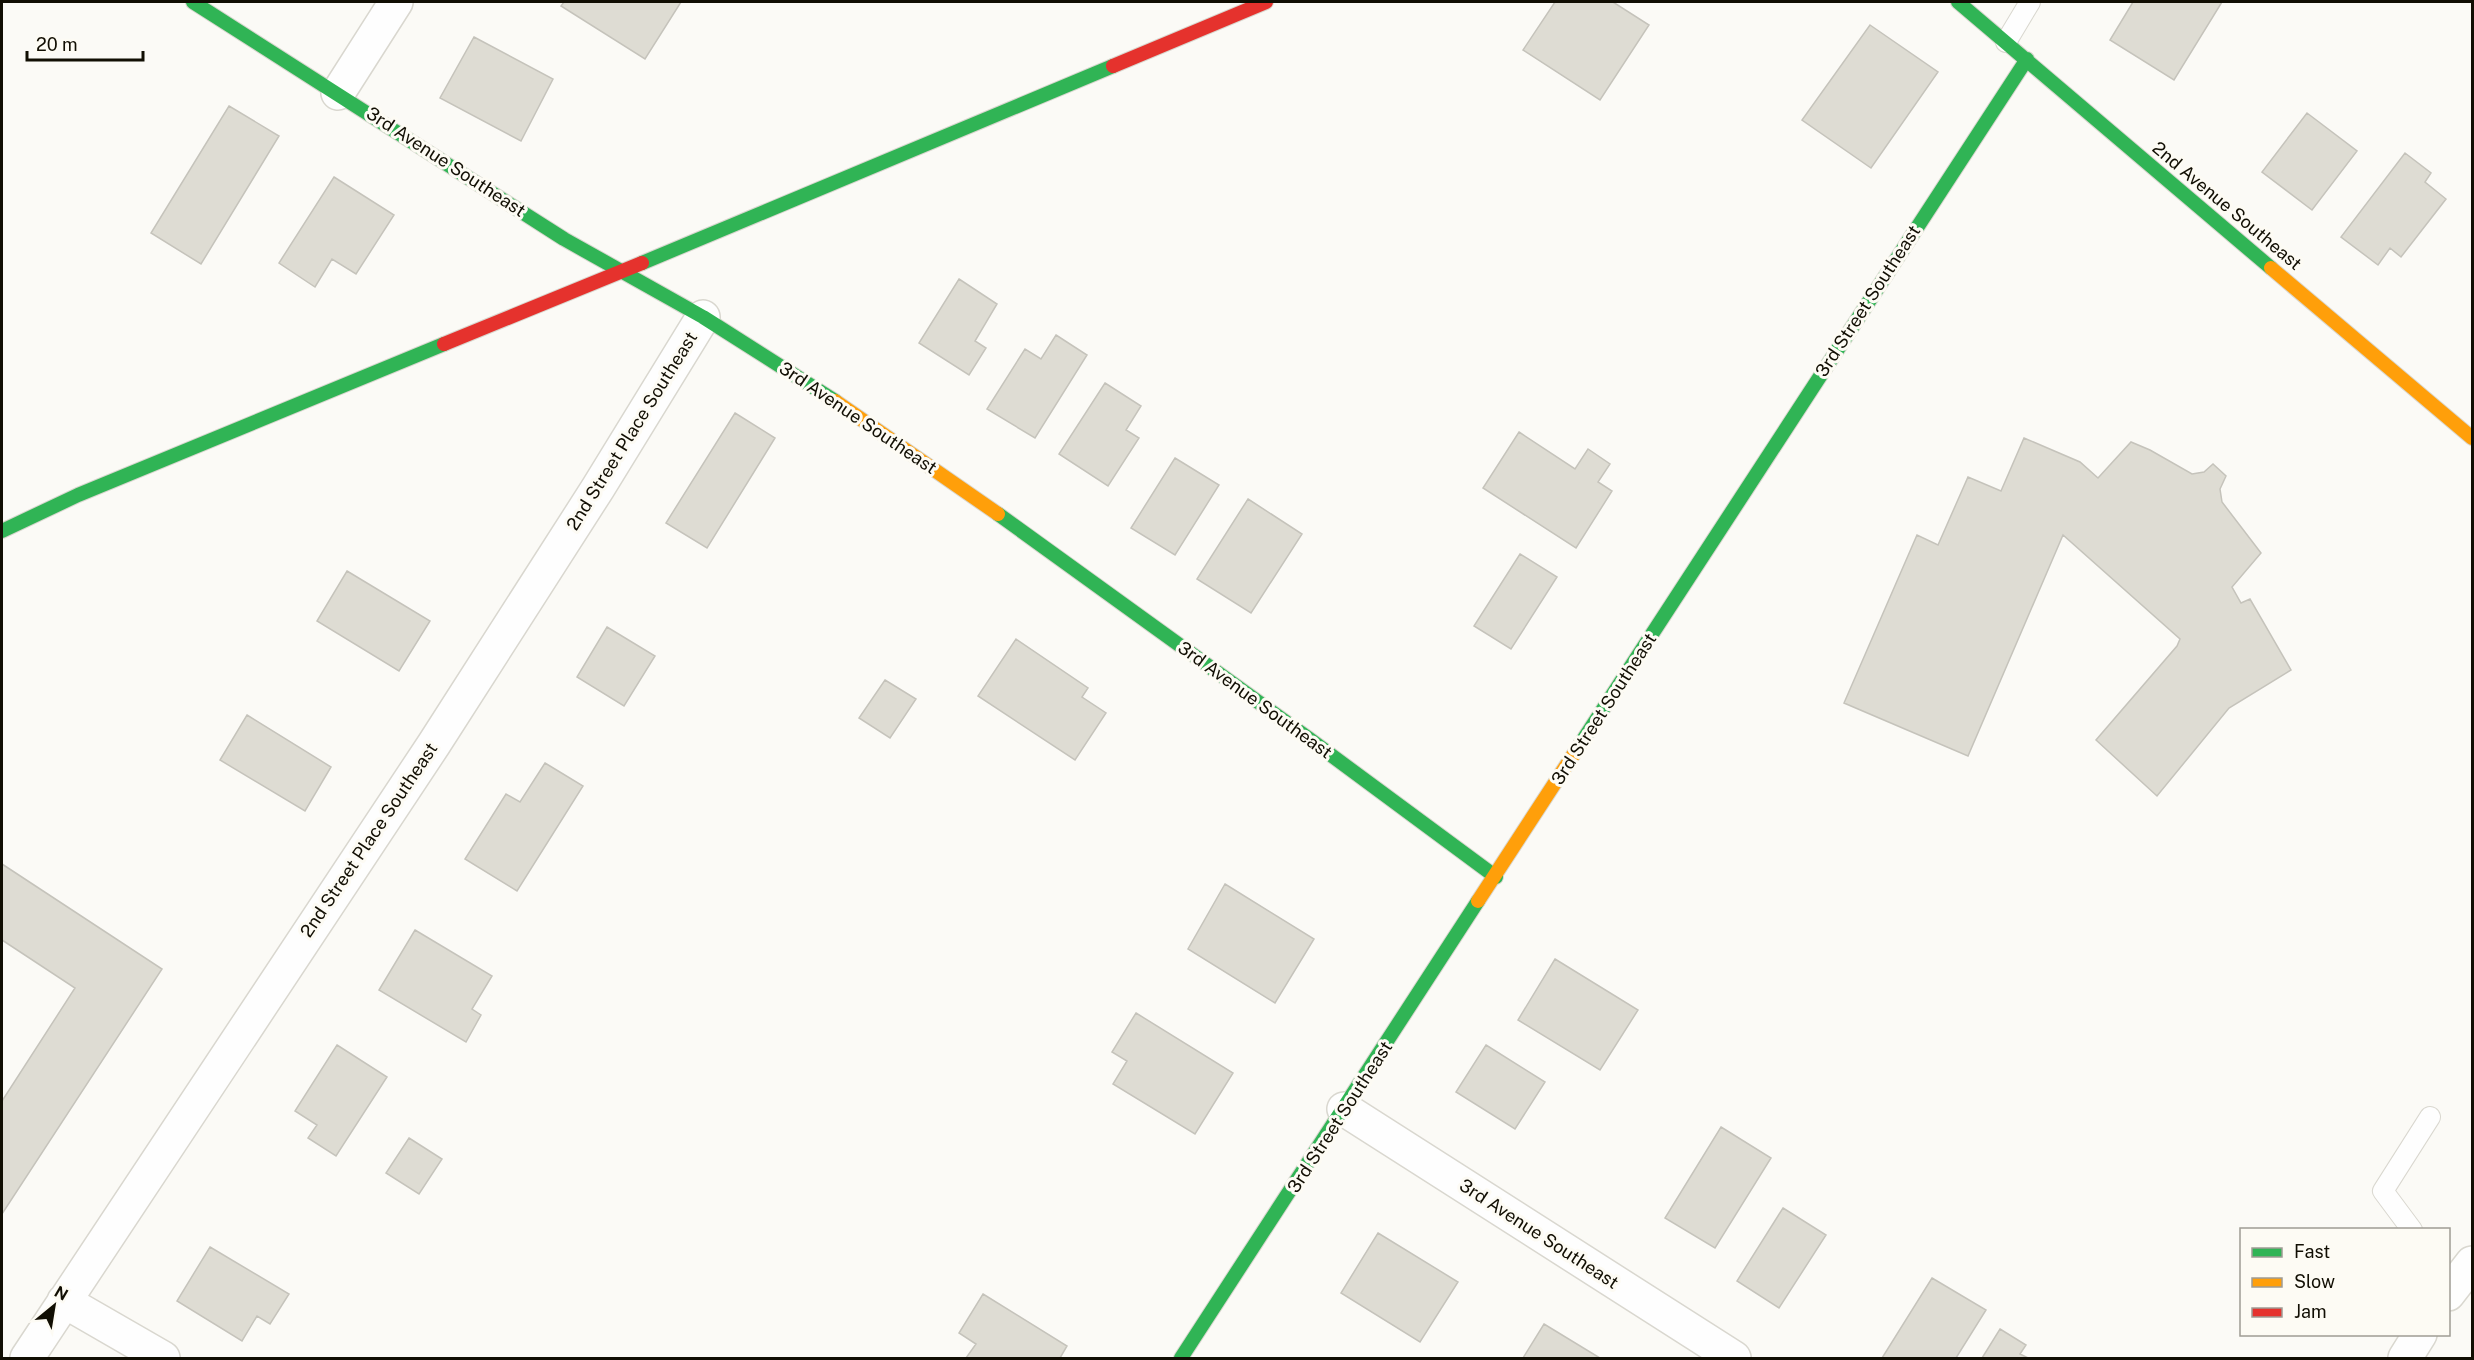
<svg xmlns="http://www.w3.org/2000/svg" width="2474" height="1360" font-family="'Public Sans',sans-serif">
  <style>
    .building { fill: #dedcd3; stroke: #c5c3bb; stroke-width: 1.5 }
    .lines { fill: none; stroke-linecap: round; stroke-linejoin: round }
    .lane-casing { stroke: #d9d7cf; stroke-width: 22 }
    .street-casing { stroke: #d9d7cf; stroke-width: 36 }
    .fast-casing { stroke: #d9d7cf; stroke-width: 16 }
    .slow-casing { stroke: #d9d7cf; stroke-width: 16 }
    .jam-casing { stroke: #d9d7cf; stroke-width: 16 }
    .lane { stroke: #fefefe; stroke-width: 20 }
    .street { stroke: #fefefe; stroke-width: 33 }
    .fast { stroke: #30b455; stroke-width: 14 }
    .slow { stroke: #ff9f0a; stroke-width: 14 }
    .jam { stroke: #e5322d; stroke-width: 14 }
    .labels { text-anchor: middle; stroke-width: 6; stroke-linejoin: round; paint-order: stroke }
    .street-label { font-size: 18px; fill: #110e03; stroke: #fdfbf4 }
  </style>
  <rect width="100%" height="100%" fill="#fbfaf6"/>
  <path class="building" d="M564,2h117l-36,57 -84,-53z
    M1555,2h58l36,23 -49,75 -77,-50z
    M2133,2h89l-48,78 -64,-40z
    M1870,25l68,47 -67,96 -69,-48z
    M474,37l79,42 -32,62 -81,-43z
    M229,106l50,30 -78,128 -50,-31z
    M2307,113l50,38 -45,59 -50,-38z
    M2405,153l26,20 -6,9 21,17 -45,58 -11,-9 -12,17 -37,-28z
    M334,177l60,38 -38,59 -24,-15 -17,28 -36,-24z
    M959,279l38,25 -22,37 11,7 -17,27 -50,-32z
    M1056,335l31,20 -52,83 -48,-29 38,-60 16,10z
    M1105,383l36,23 -15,24 13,8 -31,48 -49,-32z
    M735,413l40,25 -68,110 -41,-25z
    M1519,432l56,37 13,-20 22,15 -12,18 14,9 -36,57 -93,-60z
    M2024,438l56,24 18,16 33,-36 19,8 42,24 12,-2 9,-8 13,12 -6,13 2,13 39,51 -29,34 9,16 9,-4 41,71 -62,38 -72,88 -61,-56 81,-94 3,-7 -117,-104 -95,221 -124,-53 73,-168 21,10 30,-68 33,14z
    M1175,458l44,27 -44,70 -44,-27z
    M1248,499l54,35 -51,79 -54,-34z
    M1520,554l37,23 -46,72 -37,-23z
    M347,571l83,50 -31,50 -82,-50z
    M607,627l48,29 -31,50 -47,-29z
    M1016,639l72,49 -6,9 24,16 -31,47 -97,-64z
    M885,680l31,19 -26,39 -31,-20z
    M247,715l84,52 -26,44 -85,-51z
    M545,763l38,23 -66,105 -52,-32 41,-65 14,8z
    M2,864l160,105 -160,245v-113l73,-113 -73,-48z
    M1225,884l89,55 -39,64 -87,-54z
    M415,930l77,46 -20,33 9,6 -15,27 -87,-52z
    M1555,959l83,51 -38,60 -82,-50z
    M1136,1013l97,60 -38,61 -82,-50 14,-23 -15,-9z
    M337,1045l50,32 -51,79 -28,-18 9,-13 -22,-14z
    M1486,1045l59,37 -30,47 -59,-37z
    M1721,1127l50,31 -56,90 -50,-30z
    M409,1138l33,21 -23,35 -33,-21z
    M1783,1208l43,27 -47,73 -42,-27z
    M1378,1233l80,49 -38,60 -79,-49z
    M210,1247l79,47 -19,30 -13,-8 -15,25 -65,-40z
    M1932,1278l54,32 -30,48h-74z
    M983,1294l84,52 -7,12h-94l10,-14 -17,-11z
    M1544,1324l56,34h-77z
    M2000,1329l26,16 -6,9 8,4h-46z"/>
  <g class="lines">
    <defs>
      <path id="lane" d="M2006,42l24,-40
        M2412,1230l-29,-39 47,-74"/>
      <path id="street" d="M338,93l58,-91
        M1344,1109l390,249
        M2448,1294l24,-31
        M64,1301l99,57
        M27,1358l407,-614 164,-256 105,-171
        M2405,1358l15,-24"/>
      <path id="fast" d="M193,2l371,237 139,78 132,84
        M1958,2l313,266
        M642,263l471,-197
        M998,514l310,224 188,139
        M2,531l76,-36 366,-151
        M1581,743l446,-684
        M1181,1358l297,-457"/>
      <path id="slow" d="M2271,268l201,170
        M835,401l163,113
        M1478,901l103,-158"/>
      <path id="jam" d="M1113,66l153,-64
        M444,344l198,-81"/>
    </defs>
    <use href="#lane" class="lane-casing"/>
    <use href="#street" class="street-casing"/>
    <use href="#fast" class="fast-casing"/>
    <use href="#slow" class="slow-casing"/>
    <use href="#jam" class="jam-casing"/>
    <use href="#lane" class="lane"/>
    <use href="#street" class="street"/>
    <use href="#fast" class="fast"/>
    <use href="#slow" class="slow"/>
    <use href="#jam" class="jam"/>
  </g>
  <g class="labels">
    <g class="street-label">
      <text transform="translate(446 162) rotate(33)" y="6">3rd Avenue Southeast</text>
      <text transform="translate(2227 206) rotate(40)" y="6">2nd Avenue Southeast</text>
      <text transform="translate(1868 301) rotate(-57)" y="6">3rd Street Southeast</text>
      <text transform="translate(858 418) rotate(34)" y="6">3rd Avenue Southeast</text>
      <text transform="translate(632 431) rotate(-58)" y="6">2nd Street Place Southeast</text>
      <text transform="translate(1255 700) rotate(36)" y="6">3rd Avenue Southeast</text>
      <text transform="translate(1604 709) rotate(-57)" y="6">3rd Street Southeast</text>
      <text transform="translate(369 840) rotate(-56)" y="6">2nd Street Place Southeast</text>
      <text transform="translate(1340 1117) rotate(-57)" y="6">3rd Street Southeast</text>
      <text transform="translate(1539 1234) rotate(33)" y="6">3rd Avenue Southeast</text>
    </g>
  </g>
  <rect width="2474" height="1360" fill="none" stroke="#110e03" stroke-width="6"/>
  <rect x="2240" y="1228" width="210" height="108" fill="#fdfbf4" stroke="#9f9c94" stroke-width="1.5"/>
  <rect x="2252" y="1248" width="30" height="9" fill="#30b455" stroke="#9f9c94" stroke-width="1.5"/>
  <text x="2294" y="1258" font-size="18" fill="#110e03">Fast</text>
  <rect x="2252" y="1278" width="30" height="9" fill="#ff9f0a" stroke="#9f9c94" stroke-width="1.5"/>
  <text x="2294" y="1288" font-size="18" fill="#110e03">Slow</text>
  <rect x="2252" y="1308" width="30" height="9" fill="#e5322d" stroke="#9f9c94" stroke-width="1.5"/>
  <text x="2294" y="1318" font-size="18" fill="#110e03">Jam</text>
  <g transform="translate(54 1306) rotate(30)" stroke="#fdfbf4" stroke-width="4.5" paint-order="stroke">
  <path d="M0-4.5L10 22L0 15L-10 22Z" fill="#110e03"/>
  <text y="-9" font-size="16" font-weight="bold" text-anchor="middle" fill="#110e03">N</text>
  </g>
  <path d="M27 51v9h116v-9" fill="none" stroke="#110e03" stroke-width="3"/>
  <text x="36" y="51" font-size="18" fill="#110e03" stroke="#fdfbf4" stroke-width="4.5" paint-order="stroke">20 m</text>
</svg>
